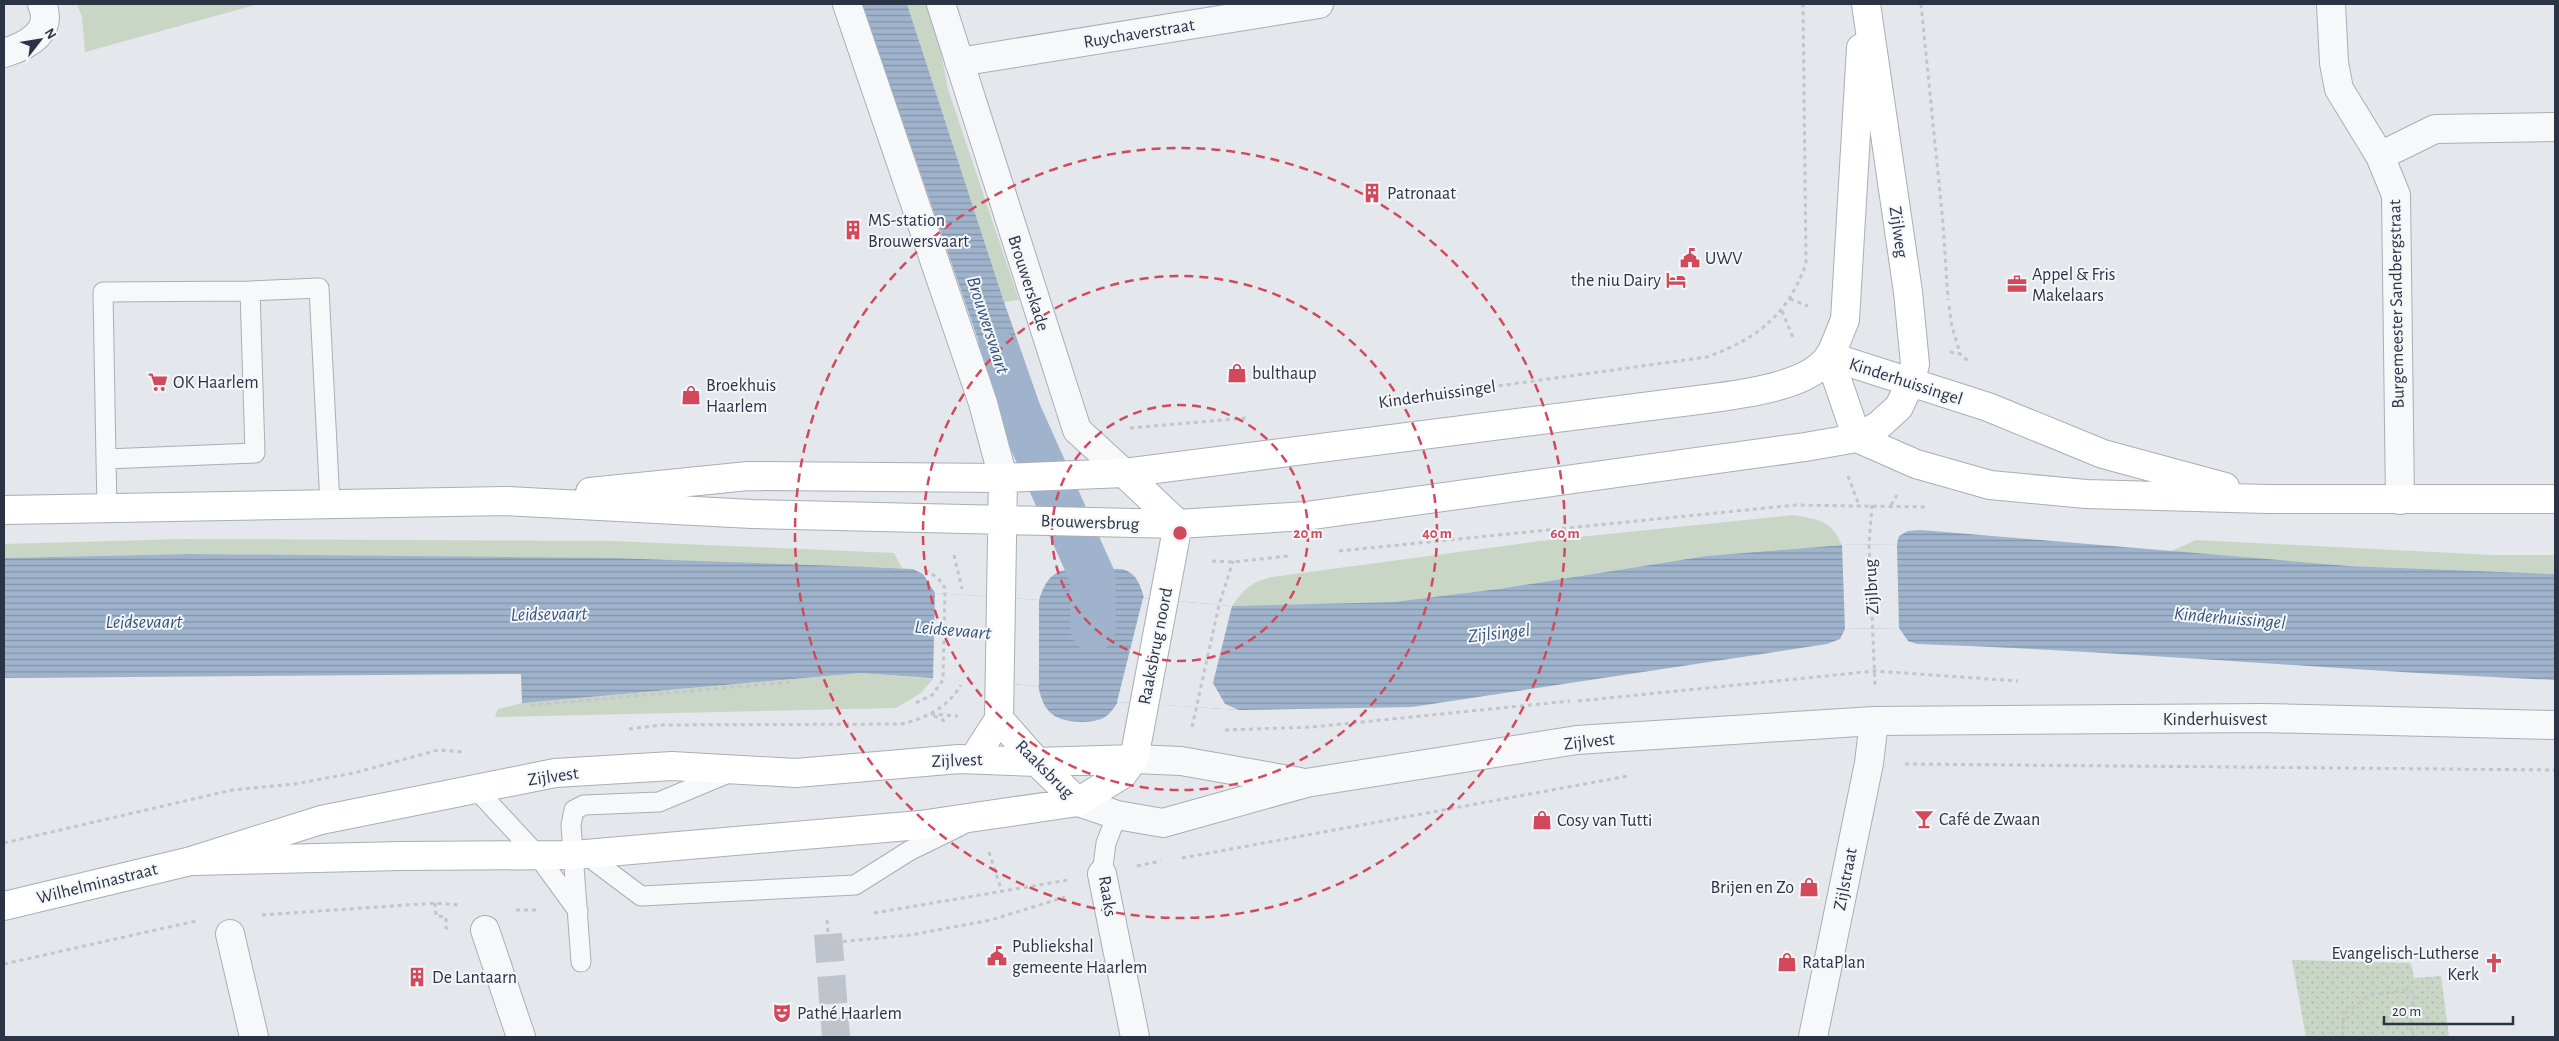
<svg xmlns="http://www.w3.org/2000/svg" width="2559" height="1041" font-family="'Alegreya Sans',sans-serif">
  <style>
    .grass { fill: #c9d6c5 }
    .garden { fill: url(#garden-dots) }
    .water { fill: url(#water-rules) }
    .pier { fill: #e4e7ec }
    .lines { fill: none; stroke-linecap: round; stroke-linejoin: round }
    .canal { stroke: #9fb4cc; stroke-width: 45 }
    .pedestrian-tunnel { stroke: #bfc3cb; stroke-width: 28; stroke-dasharray: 28 14; stroke-linecap: butt }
    .service-casing { stroke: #a9aeb7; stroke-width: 21 }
    .pedestrian-casing { stroke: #a9aeb7; stroke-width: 30 }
    .minor-casing { stroke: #a9aeb7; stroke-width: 30 }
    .tertiary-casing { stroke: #a9aeb7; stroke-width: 30 }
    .secondary-casing { stroke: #a9aeb7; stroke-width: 30 }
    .path { stroke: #c2c5cb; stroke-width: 3; stroke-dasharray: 4 4; stroke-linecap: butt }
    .service { stroke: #f7f8fa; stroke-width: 19 }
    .pedestrian { stroke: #f7f8fa; stroke-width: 28 }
    .minor { stroke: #f7f8fa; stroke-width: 28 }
    .tertiary { stroke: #f7f8fa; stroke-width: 28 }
    .secondary { stroke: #fff; stroke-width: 28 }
    .ring { fill: none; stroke: #d1495b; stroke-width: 2.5; stroke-dasharray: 9 6 }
    .labels { text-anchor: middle; stroke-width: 4; stroke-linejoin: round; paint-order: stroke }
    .street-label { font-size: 18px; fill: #2b3445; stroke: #f4f6f9 }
    .poi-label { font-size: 18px; fill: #2b3445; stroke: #f4f6f9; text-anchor: start }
    .water-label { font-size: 19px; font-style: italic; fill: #34527a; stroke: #f4f6f9 }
    .centre { fill: #d1495b; stroke: #f4f6f9; stroke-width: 2.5 }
    .ring-label { font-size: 15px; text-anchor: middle; font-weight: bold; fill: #d1495b; stroke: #f4f6f9; stroke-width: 4; stroke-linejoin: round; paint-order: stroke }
  </style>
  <defs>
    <pattern id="garden-dots" width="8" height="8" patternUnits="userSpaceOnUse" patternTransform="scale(1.25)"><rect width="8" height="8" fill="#c9d6c5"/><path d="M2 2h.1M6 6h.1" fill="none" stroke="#adb8ab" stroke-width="1.8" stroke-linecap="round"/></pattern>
    <pattern id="water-rules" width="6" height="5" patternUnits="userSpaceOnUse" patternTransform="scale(1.25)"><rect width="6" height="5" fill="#9fb4cc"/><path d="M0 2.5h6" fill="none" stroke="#8293a7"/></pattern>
  </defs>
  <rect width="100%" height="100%" fill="#e4e7ec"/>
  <path class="grass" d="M77,4h182l-174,48 -3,-35z
    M907,4h21l10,33 10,52 71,211 -15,2z
    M1794,515c25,5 36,4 48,30l-136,11 -208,33 -105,13 -161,4c12,-17 19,-24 40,-29l268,-36z
    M185,539l428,2 281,12 8,15 -713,-14 -185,4v-14z
    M2196,540l296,15h63v19l-205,-8 -181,-14z
    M861,673l72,6 -12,14 -25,15 -401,9 3,-8 24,-6z"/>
  <path class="garden" d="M2292,960l119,3 3,15 27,-2 8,61h-143z"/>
  <path class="water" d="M862,4h45l97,298 37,106 -38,4z
    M1921,530l428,36 206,8v106c-213,-9 -425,-29 -638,-36l-9,-3 -9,-13 -54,1 -5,10 -13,5 -415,63 -173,3 -121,-8c-5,7 -9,14 -17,17 -13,5 -38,4 -49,-5 -9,-7 -11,-17 -14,-28l-177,-13 -339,30 -1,-29 -517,4v-120l185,-4 423,4 256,9 45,2 10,5 12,19 104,7c4,-12 8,-22 19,-28 8,-4 59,-5 67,-2 12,4 16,17 19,28l88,8 161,-4 105,-13 208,-33 136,-11 55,-1 2,-8 9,-5z"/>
  <path class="pier" d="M1041,408l1,2 -38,4 -1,-2z
    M1897,544l2,84 -54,1 -3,-84z
    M1071,566l44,1 1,2h-44z
    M935,593l104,7v86l-106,-7z
    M1143,598l89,8 -19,77 12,21 14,6 -122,-8z"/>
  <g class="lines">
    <path class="canal" d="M998,353l17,51 78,174v51"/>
    <path class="pedestrian-tunnel" d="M828,934l8,103"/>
    <defs>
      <path id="service" d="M106,459l-3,-167 147,-1
        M107,509l-1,-50 149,-6 -5,-162 69,-3 11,216
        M476,789l62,67 40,55
        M585,854l56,42 214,-11 54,-34 53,-26
        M1102,874l4,-31 11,-28
        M581,962l-10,-137 3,-15 10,-5 75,-3 72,-30"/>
      <path id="pedestrian" d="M485,930l36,107
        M230,934l24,103"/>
      <path id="minor" d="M847,4l136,399 20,75
        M941,4l136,426 47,43
        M2331,4l3,59 5,26 41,67 16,39 4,305
        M4,53c23,-7 50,-21 38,-49
        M959,62l360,-58
        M2380,156l55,-27 120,-2
        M1102,874l33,163
        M1813,1037l56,-274 5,-42"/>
      <path id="tertiary" d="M1134,759l47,2 119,21
        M1078,802l39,13 46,8 143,-40 271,-43 297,-19 388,-3 293,7"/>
      <path id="secondary" d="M1829,356l28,82 59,26 74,21 96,9 181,5h288
        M1829,356l159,51 115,47 122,33
        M1124,473l54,51
        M590,492l158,-16 255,2 121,-5 582,-74c34,-5 105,-12 124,-44 6,-11 10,-24 15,-35l16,-272
        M4,510l502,-9 246,13 426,10 128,-8 499,-69 52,-9 22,-13 20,-18 12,-26 4,-17 -7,-72 -42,-288
        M999,719l38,43 41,40
        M974,758l25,-39 4,-241
        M191,861l210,-5 173,-1 346,-30 158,-23 45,-28 11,-15 44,-235
        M4,906l187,-45 130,-41 234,-47 117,-7 124,7 163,-14 78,3 97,-3"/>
    </defs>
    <use href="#service" class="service-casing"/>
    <use href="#pedestrian" class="pedestrian-casing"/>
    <use href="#minor" class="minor-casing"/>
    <use href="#tertiary" class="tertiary-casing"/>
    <use href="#secondary" class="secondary-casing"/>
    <path class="path" d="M1921,4l22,219 5,77
      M1790,299l18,7
      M1949,306l3,21 8,26
      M1782,311l12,29
      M1950,352l10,2 8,7
      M1483,388l224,-31c50,-18 82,-43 99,-94l-3,-259
      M1130,428l116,-10
      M1848,476l11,29
      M1872,505l-3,40 6,140
      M1891,505l6,-10
      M1339,551l457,-46 129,2
      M954,555l8,34
      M1212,561l21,1 55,-6
      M1578,701l297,-30 143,10
      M916,703l16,-8 11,-15 2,-92 -7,-10 -11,-7
      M531,705l261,-23
      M931,714l27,2
      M934,716l9,4 2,4
      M1192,727l27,-122 14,-44
      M629,729l31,-4 241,-1c24,-5 47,-17 60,-39
      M1225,730l87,-3 258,-26
      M1905,764l650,6
      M4,843l228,-53 62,-6 60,-11 84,-23 27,2
      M989,852l13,40
      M1182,858l446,-82
      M1137,866l24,-5
      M435,903l1,13 10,1v11h2
      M516,910h21
      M874,913l194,-33
      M262,915l173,-12 25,2
      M827,920l1,14
      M827,943l83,-8 81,-15 74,-23
      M4,964l192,-43
      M2342,1037l2,-23 25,-19 38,-5 8,3 -5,32 4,12"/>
    <use href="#service" class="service"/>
    <use href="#pedestrian" class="pedestrian"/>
    <use href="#minor" class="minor"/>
    <use href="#tertiary" class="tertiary"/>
    <use href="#secondary" class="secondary"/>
  </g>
  <g class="ring">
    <circle cx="1180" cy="533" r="128"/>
    <circle cx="1180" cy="533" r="257"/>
    <circle cx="1180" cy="533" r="385"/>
  </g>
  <defs>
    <symbol id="building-bare" viewBox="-9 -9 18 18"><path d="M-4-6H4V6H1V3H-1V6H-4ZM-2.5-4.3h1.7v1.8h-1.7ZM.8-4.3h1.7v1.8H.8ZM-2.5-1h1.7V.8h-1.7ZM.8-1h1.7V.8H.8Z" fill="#d1495b" stroke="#f4f6f9" stroke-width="2.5" paint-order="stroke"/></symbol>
    <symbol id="civic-bare" viewBox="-9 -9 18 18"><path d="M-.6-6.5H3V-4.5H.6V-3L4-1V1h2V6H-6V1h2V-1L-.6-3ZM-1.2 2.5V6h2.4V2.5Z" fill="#d1495b" stroke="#f4f6f9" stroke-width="2.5" paint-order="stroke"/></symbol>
    <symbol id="hotel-bare" viewBox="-9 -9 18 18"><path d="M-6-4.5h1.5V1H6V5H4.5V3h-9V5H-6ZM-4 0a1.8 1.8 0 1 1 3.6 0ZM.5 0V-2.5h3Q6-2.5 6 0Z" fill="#d1495b" stroke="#f4f6f9" stroke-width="2.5" paint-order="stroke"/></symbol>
    <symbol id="office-bare" viewBox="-9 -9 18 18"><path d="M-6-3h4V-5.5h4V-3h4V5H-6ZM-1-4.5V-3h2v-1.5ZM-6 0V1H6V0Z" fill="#d1495b" stroke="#f4f6f9" stroke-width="2.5" paint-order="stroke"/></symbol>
    <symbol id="shop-bare" viewBox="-9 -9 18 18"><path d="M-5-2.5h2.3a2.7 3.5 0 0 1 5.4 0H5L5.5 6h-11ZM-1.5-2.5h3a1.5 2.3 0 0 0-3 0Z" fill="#d1495b" stroke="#f4f6f9" stroke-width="2.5" paint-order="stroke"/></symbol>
    <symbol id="supermarket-bare" viewBox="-9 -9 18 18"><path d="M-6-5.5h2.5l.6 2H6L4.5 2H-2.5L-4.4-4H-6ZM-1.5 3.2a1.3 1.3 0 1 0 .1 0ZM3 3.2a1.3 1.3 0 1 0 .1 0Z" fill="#d1495b" stroke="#f4f6f9" stroke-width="2.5" paint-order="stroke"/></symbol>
    <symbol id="bar-bare" viewBox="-9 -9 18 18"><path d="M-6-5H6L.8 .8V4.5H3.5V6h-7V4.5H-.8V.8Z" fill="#d1495b" stroke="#f4f6f9" stroke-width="2.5" paint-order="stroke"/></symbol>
    <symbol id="church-bare" viewBox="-9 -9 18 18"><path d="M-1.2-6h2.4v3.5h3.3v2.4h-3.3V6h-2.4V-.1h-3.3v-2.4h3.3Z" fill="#d1495b" stroke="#f4f6f9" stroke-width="2.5" paint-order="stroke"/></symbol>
    <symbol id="theatre-bare" viewBox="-9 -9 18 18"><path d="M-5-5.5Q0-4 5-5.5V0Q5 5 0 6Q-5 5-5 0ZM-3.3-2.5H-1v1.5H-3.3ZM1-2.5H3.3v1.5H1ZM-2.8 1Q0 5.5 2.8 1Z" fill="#d1495b" stroke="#f4f6f9" stroke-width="2.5" paint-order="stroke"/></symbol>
  </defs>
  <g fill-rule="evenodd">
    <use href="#building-bare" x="1358" y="179" width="28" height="28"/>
    <use href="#building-bare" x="839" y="216" width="28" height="28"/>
    <use href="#civic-bare" x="1676" y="244" width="28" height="28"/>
    <use href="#hotel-bare" x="1662" y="266" width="28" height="28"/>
    <use href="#office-bare" x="2003" y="270" width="28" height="28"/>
    <use href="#shop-bare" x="1223" y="359" width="28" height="28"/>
    <use href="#supermarket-bare" x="144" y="368" width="28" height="28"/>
    <use href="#shop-bare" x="677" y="381" width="28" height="28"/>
    <use href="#bar-bare" x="1910" y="805" width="28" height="28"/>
    <use href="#shop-bare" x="1528" y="806" width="28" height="28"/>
    <use href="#shop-bare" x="1795" y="873" width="28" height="28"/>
    <use href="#civic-bare" x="983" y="942" width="28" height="28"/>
    <use href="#shop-bare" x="1773" y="948" width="28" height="28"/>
    <use href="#church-bare" x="2480" y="949" width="28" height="28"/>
    <use href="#building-bare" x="403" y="963" width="28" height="28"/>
    <use href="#theatre-bare" x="768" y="999" width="28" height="28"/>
  </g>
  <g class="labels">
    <g class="street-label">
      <text transform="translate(1139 33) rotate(-9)" y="6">Ruychaverstraat</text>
      <text transform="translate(1899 232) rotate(82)" y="6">Zijlweg</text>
      <text transform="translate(1029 283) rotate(72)" y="6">Brouwerskade</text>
      <text transform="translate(2396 304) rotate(-91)" y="6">Burgemeester Sandbergstraat</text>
      <text transform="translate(1906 381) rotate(18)" y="6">Kinderhuissingel</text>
      <text transform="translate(1437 394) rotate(-8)" y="6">Kinderhuissingel</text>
      <text transform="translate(1090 522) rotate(2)" y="6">Brouwersbrug</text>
      <text transform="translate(1871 587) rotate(-93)" y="6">Zijlbrug</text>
      <text transform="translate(1155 646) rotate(-79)" y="6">Raaksbrug noord</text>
      <text x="2215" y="725">Kinderhuisvest</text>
      <text transform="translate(1589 741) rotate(-6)" y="6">Zijlvest</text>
      <text transform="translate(957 760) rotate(-2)" y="6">Zijlvest</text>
      <text transform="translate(1045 769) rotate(45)" y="6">Raaksbrug</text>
      <text transform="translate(553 776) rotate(-8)" y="6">Zijlvest</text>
      <text transform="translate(1845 879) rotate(-79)" y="6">Zijlstraat</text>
      <text transform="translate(97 883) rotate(-14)" y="6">Wilhelminastraat</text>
      <text transform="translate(1108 896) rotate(81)" y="6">Raaks</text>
    </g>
    <g class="poi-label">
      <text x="1387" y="199">Patronaat</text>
      <text x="868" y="226">MS-station<tspan x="868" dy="21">Brouwersvaart</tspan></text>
      <text x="1705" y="264">UWV</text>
      <text x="2032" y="280">Appel &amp; Fris<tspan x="2032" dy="21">Makelaars</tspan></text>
      <text x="1661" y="286" text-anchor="end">the niu Dairy</text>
      <text x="1252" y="379">bulthaup</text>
      <text x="173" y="388">OK Haarlem</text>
      <text x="706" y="391">Broekhuis<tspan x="706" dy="21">Haarlem</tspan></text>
      <text x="1939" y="825">Café de Zwaan</text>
      <text x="1557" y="826">Cosy van Tutti</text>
      <text x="1794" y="893" text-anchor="end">Brijen en Zo</text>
      <text x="1012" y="952">Publiekshal<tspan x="1012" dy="21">gemeente Haarlem</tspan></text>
      <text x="2479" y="959" text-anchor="end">Evangelisch-Lutherse<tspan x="2479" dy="21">Kerk</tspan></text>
      <text x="1802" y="968">RataPlan</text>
      <text x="432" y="983">De Lantaarn</text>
      <text x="797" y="1019">Pathé Haarlem</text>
    </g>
    <g class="water-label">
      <text transform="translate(989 325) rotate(72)" y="7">Brouwersvaart</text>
      <text transform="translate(549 613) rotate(-1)" y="7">Leidsevaart</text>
      <text transform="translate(2230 617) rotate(5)" y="7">Kinderhuissingel</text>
      <text x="144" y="628">Leidsevaart</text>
      <text transform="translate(953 629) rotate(5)" y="7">Leidsevaart</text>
      <text transform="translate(1499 632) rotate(-6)" y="7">Zijlsingel</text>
    </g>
  </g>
  <circle cx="1180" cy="533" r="8" class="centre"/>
  <g class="ring-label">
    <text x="1308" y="538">20 m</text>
    <text x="1437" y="538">40 m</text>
    <text x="1565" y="538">60 m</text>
  </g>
  <rect width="2559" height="1041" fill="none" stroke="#2b3445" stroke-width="10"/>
  <g transform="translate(40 40) rotate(59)" stroke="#f4f6f9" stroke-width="4" paint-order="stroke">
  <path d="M0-4L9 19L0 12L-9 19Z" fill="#2b3445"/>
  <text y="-8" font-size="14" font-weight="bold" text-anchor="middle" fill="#2b3445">N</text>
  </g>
  <path d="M2384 1016v8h129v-8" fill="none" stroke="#2b3445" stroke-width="2.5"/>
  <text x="2392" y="1016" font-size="15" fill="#2b3445" stroke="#f4f6f9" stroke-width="4" paint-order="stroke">20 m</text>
</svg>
